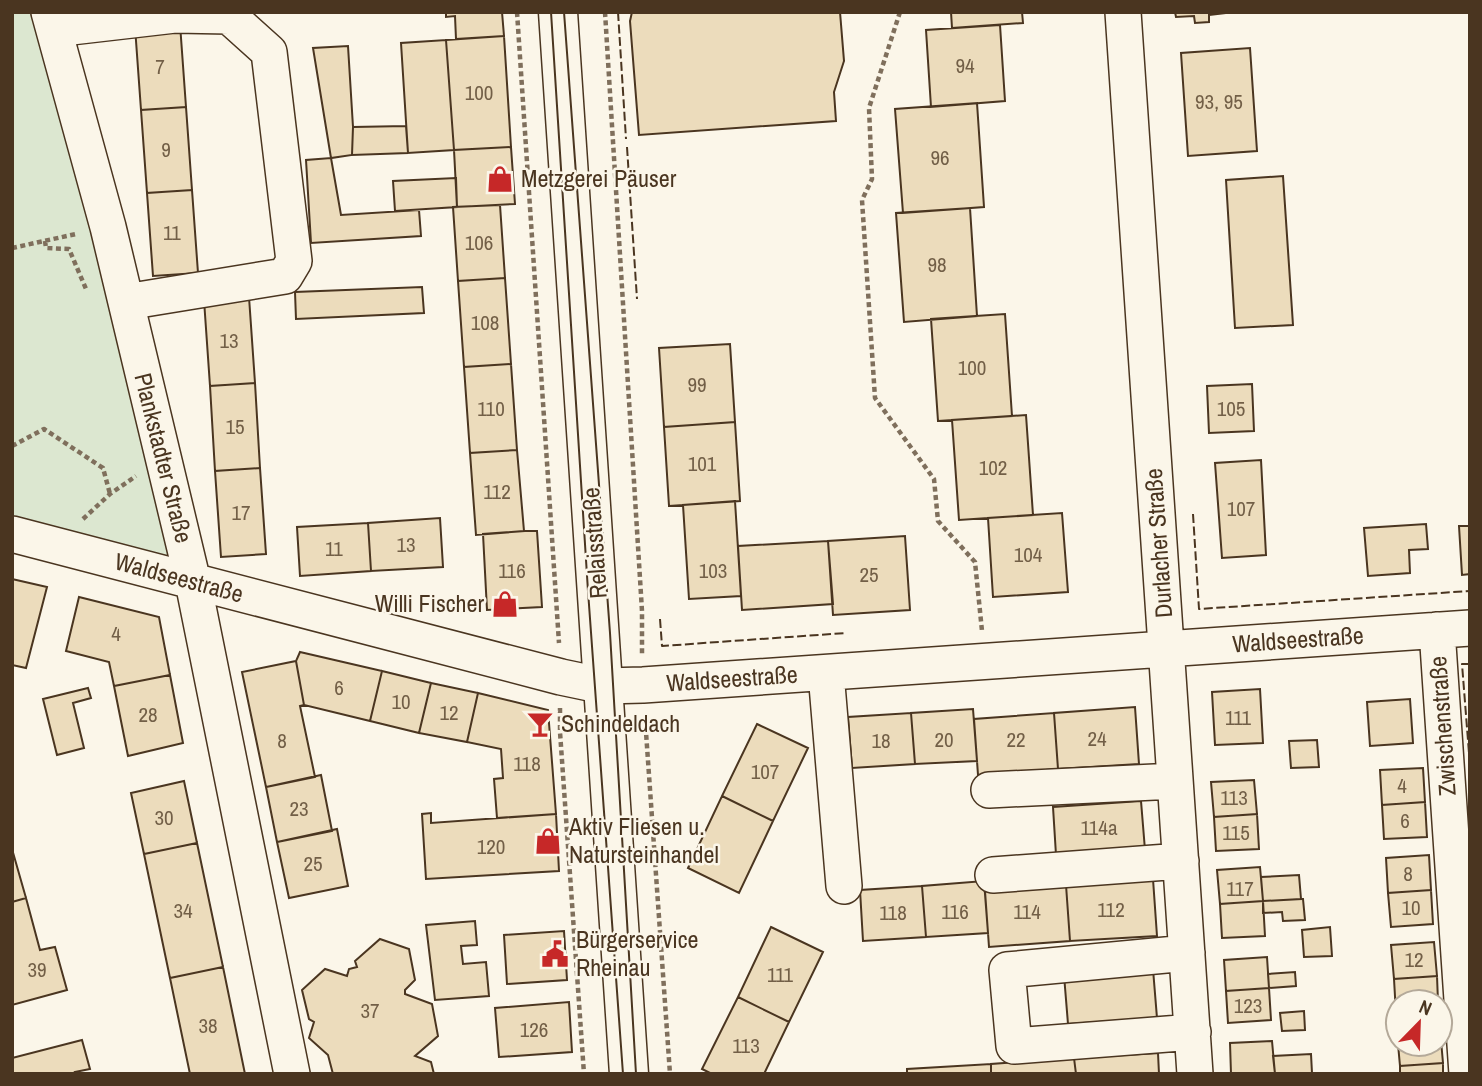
<svg xmlns="http://www.w3.org/2000/svg" width="1482" height="1086" font-family="'Archivo Narrow',sans-serif">
  <style>
    .green { fill: #dce7d0; stroke: #887966; stroke-width: 2 }
    .building { fill: #ecdcbc; stroke: #4a3520; stroke-width: 2 }
    .lines { fill: none; stroke-linecap: round; stroke-linejoin: round }
    .minor-casing { stroke: #4a3520; stroke-width: 38 }
    .major-casing { stroke: #4a3520; stroke-width: 41 }
    .path { stroke: #7f6f5c; stroke-width: 4.5; stroke-dasharray: 5 3.5; stroke-linecap: butt }
    .minor { stroke: #fbf6e9; stroke-width: 35 }
    .major { stroke: #fbf6e9; stroke-width: 38 }
    .tram { stroke: #4a3520; stroke-width: 2 }
    .fence { stroke: #4a3520; stroke-width: 2; stroke-dasharray: 9 3.5; stroke-linecap: butt }
    .labels { text-anchor: middle; stroke-width: 5; stroke-linejoin: round; paint-order: stroke }
    .number-label { font-size: 21px; fill: #725f47 }
    .poi-label { font-size: 24px; fill: #4a3520; stroke: #fbf6e9; text-anchor: start }
    .street-label { font-size: 24px; fill: #4a3520; stroke: #fbf6e9 }
  </style>
  <rect width="100%" height="100%" fill="#fbf6e9"/>
  <path class="green" d="M12,12h35l146,570 -181,-54z"/>
  <path class="building" d="M446,12h56l2,24 -48,3 -1,-23 -9,1z
    M632,12h208l4,49 -10,31 2,29 -197,14 -9,-114z
    M951,12h71l1,11 -71,5z
    M1175,12h50v1l-16,2v7l-14,1 -1,-7 -18,1z
    M180,24l6,83 -45,3 -6,-83z
    M1000,25l5,76 -74,6 -5,-77z
    M504,36l7,111 -57,3 -8,-110z
    M446,40l8,110 -46,3 -7,-110z
    M348,46l5,81 -1,28 -21,3 -18,-110z
    M1250,48l7,103 -69,5 -7,-103z
    M977,103l7,104 -81,6 -8,-104z
    M186,107l6,83 -45,3 -6,-83z
    M406,126l2,27 -56,2 1,-28z
    M511,147l4,57 -58,3 -3,-57z
    M331,158l10,57 78,-5 2,26 -110,7 -5,-83z
    M1283,176l10,149 -58,3 -9,-148z
    M456,178l1,29 -62,4 -2,-30z
    M192,190l6,83 -45,3 -6,-83z
    M500,205l5,73 -47,3 -5,-74z
    M970,208l7,108 -73,6 -8,-109z
    M505,278l6,86 -47,3 -6,-86z
    M422,287l2,26 -128,6 -1,-27z
    M249,297l6,86 -45,3 -6,-86z
    M1005,314l7,102 -74,5 -7,-102z
    M730,344l5,78 -71,5 -5,-79z
    M511,364l6,86 -47,3 -6,-86z
    M255,383l5,85 -45,3 -5,-85z
    M1252,384l2,47 -45,2 -2,-47z
    M1026,415l7,100 -74,5 -7,-100z
    M735,422l5,79 -71,5 -5,-79z
    M517,450l7,81 -48,4 -6,-82z
    M1261,460l5,95 -44,3 -7,-95z
    M260,468l6,86 -45,3 -6,-86z
    M735,501l6,95 -52,3 -6,-94z
    M1062,513l6,79 -75,5 -5,-79z
    M440,518l3,49 -72,4 -3,-48z
    M368,523l3,48 -71,5 -3,-49z
    M1426,524l2,25 -19,1 1,23 -42,3 -4,-48z
    M1459,526h11v48l-8,1z
    M524,531h13l5,76 -55,3 -4,-76z
    M905,536l5,74 -77,5 -5,-74z
    M828,541l5,63 -91,6 -4,-64z
    M12,579l35,8 -21,81 -14,-3z
    M79,597l80,20 11,58 -56,11 -5,-24 -43,-11z
    M300,652l82,19 -12,50 -66,-16 -8,-44z
    M296,661l8,44 -4,1 15,71 -49,10 -24,-115z
    M382,671l49,12 -12,50 -49,-12z
    M170,675l13,68 -55,13 -14,-70z
    M431,683l47,10 -11,49 -48,-9z
    M88,688l3,10 -18,5 11,45 -27,7 -14,-56z
    M1260,689l3,54 -48,2 -3,-53z
    M478,693l70,17 8,104 -59,4 -3,-39 9,-1 -2,-29 -34,-7z
    M1410,699l3,44 -43,3 -3,-44z
    M1135,707l4,57 -81,5 -4,-56z
    M973,709l4,52 -62,3 -4,-51z
    M911,713l4,51 -63,4 -4,-51z
    M1054,713l4,56 -80,6 -4,-56z
    M757,724l51,24 -35,73 -51,-25z
    M1317,740l2,27 -28,1 -2,-27z
    M1423,768l2,34 -43,3 -2,-35z
    M321,775l11,56 -55,11 -11,-55z
    M1254,780l3,34 -43,3 -3,-35z
    M184,781l13,62 -53,11 -13,-61z
    M722,796l51,25 -34,72 -51,-25z
    M1141,801l4,49 -89,5 -3,-48z
    M1425,802l2,35 -43,2 -2,-34z
    M431,813v10l125,-9 3,57 -133,8 -4,-65z
    M1257,814l2,35 -43,2 -2,-34z
    M337,829l11,57 -59,12 -12,-56z
    M197,843l26,124 -53,11 -26,-124z
    M12,849l14,49 -14,4z
    M1429,855l2,35 -43,3 -2,-35z
    M1260,867l3,34 -43,3 -3,-34z
    M1299,875l2,24 -38,2 -2,-24z
    M1153,879l4,57 -87,5 -4,-56z
    M984,881l4,52 -62,4 -4,-51z
    M1066,885l4,56 -81,6 -4,-56z
    M922,886l4,51 -63,4 -3,-51z
    M1431,890l2,34 -42,3 -3,-34z
    M26,898l14,52 15,-3 12,43 -55,15v-103z
    M1301,899h2l2,21 -22,1 -1,-9 -19,1v-12z
    M1263,901l2,35 -43,2 -2,-34z
    M475,921l2,24 -16,1 2,18 23,-2 3,34 -54,4 -9,-75z
    M771,927l52,25 -34,70 -51,-25z
    M1330,927l2,29 -28,1 -2,-27z
    M564,931l3,49 -60,4 -3,-49z
    M380,939l29,10 6,31 -10,10v4l27,10 6,32 -23,20 16,6 3,12h-101l-5,-19 -19,-17 5,-16 -5,-3 -7,-29 23,-21 22,7 2,-7 8,-2 -2,-6z
    M1434,942l3,34 -43,3 -3,-34z
    M1267,957l2,31 -43,3 -2,-31z
    M223,967l22,107h-55l-20,-96z
    M1153,969l4,49 -89,6 -4,-49z
    M1295,972l1,14 -27,2 -1,-14z
    M1437,976l1,26h-40v11l-2,1 -2,-35z
    M1269,988l2,32 -43,3 -2,-32z
    M738,997l51,25 -25,52h-52l-10,-5z
    M569,1002l3,50 -73,5 -4,-49z
    M1304,1011l1,19 -23,1 -2,-18z
    M1440,1029l3,34 -43,3 -2,-22h42z
    M82,1040l8,29 -15,3 1,2h-64v-16z
    M1272,1041l3,33h-44l-1,-31z
    M1158,1053l1,21h-83l-2,-16z
    M1311,1054l1,19 -37,1 -2,-18z
    M1074,1058l2,16h-85v-10z
    M1443,1063v11h-43v-8z
    M991,1064v10h-84v-5z"/>
  <g class="lines">
    <defs>
      <path id="minor" d="M49,12l59,215 85,355 99,492
        M1123,12l72,1062
        M54,29l121,-14 54,1 40,36 25,209 -9,15 -159,26
        M12,534l549,143 43,9 39,-1 827,-57
        M1437,630l30,444
        M826,673l18,213
        M989,790l186,-9
        M993,875l188,-14
        M1187,953l-180,17 7,76 179,-14"/>
      <path id="major" d="M558,12l71,1062"/>
    </defs>
    <use href="#minor" class="minor-casing"/>
    <use href="#major" class="major-casing"/>
    <path class="path" d="M517,12l42,631
      M605,12l37,599v43
      M900,12l-31,96 3,71 -10,21 13,198 59,81 4,42 37,41 7,69
      M45,241l1,7 23,1 17,40
      M12,248l64,-14
      M12,446l32,-17 59,39 7,26
      M83,519l27,-25 26,-18
      M560,708v24l24,342
      M645,718l25,356"/>
    <use href="#minor" class="minor"/>
    <use href="#major" class="major"/>
    <path class="tram" d="M551,12l37,579 35,483
      M564,12l46,621 26,441"/>
    <path class="fence" d="M618,12l8,127
      M627,147l10,152
      M1193,514l6,95 271,-18
      M660,619l2,27 184,-13
      M1470,664h-8l8,102"/>
  </g>
  <defs>
    <symbol id="shop-bare" viewBox="-9 -9 18 18"><path d="M-5-2.5h2.3a2.7 3.5 0 0 1 5.4 0H5L5.5 6h-11ZM-1.5-2.5h3a1.5 2.3 0 0 0-3 0Z" fill="#c62828" stroke="#fbf6e9" stroke-width="2.5" paint-order="stroke"/></symbol>
    <symbol id="bar-bare" viewBox="-9 -9 18 18"><path d="M-6-5H6L.8 .8V4.5H3.5V6h-7V4.5H-.8V.8Z" fill="#c62828" stroke="#fbf6e9" stroke-width="2.5" paint-order="stroke"/></symbol>
    <symbol id="civic-bare" viewBox="-9 -9 18 18"><path d="M-.6-6.5H3V-4.5H.6V-3L4-1V1h2V6H-6V1h2V-1L-.6-3ZM-1.2 2.5V6h2.4V2.5Z" fill="#c62828" stroke="#fbf6e9" stroke-width="2.5" paint-order="stroke"/></symbol>
  </defs>
  <g fill-rule="evenodd">
    <use href="#shop-bare" x="481" y="160" width="38" height="38"/>
    <use href="#shop-bare" x="486" y="585" width="38" height="38"/>
    <use href="#bar-bare" x="521" y="705" width="38" height="38"/>
    <use href="#shop-bare" x="529" y="822" width="38" height="38"/>
    <use href="#civic-bare" x="536" y="935" width="38" height="38"/>
  </g>
  <g class="labels">
    <g class="number-label">
      <text x="965" y="73">94</text>
      <text x="160" y="74">7</text>
      <text x="479" y="100">100</text>
      <text x="1219" y="109">93, 95</text>
      <text x="166" y="157">9</text>
      <text x="940" y="165">96</text>
      <text x="172" y="240">11</text>
      <text x="479" y="250">106</text>
      <text x="937" y="272">98</text>
      <text x="485" y="330">108</text>
      <text x="229" y="348">13</text>
      <text x="972" y="375">100</text>
      <text x="697" y="392">99</text>
      <text x="491" y="416">110</text>
      <text x="1231" y="416">105</text>
      <text x="235" y="434">15</text>
      <text x="702" y="471">101</text>
      <text x="993" y="475">102</text>
      <text x="497" y="499">112</text>
      <text x="1241" y="516">107</text>
      <text x="241" y="520">17</text>
      <text x="406" y="552">13</text>
      <text x="334" y="556">11</text>
      <text x="1028" y="562">104</text>
      <text x="512" y="578">116</text>
      <text x="713" y="578">103</text>
      <text x="869" y="582">25</text>
      <text x="116" y="641">4</text>
      <text x="339" y="695">6</text>
      <text x="401" y="709">10</text>
      <text x="449" y="720">12</text>
      <text x="148" y="722">28</text>
      <text x="1238" y="725">111</text>
      <text x="1097" y="746">24</text>
      <text x="944" y="747">20</text>
      <text x="1016" y="747">22</text>
      <text x="282" y="748">8</text>
      <text x="881" y="748">18</text>
      <text x="527" y="771">118</text>
      <text x="765" y="779">107</text>
      <text x="1402" y="793">4</text>
      <text x="1234" y="805">113</text>
      <text x="299" y="816">23</text>
      <text x="164" y="825">30</text>
      <text x="1405" y="828">6</text>
      <text x="1099" y="835">114a</text>
      <text x="1236" y="840">115</text>
      <text x="491" y="854">120</text>
      <text x="313" y="871">25</text>
      <text x="1408" y="881">8</text>
      <text x="1240" y="896">117</text>
      <text x="1411" y="915">10</text>
      <text x="1111" y="917">112</text>
      <text x="183" y="918">34</text>
      <text x="955" y="919">116</text>
      <text x="1027" y="919">114</text>
      <text x="893" y="920">118</text>
      <text x="1414" y="967">12</text>
      <text x="37" y="977">39</text>
      <text x="780" y="982">111</text>
      <text x="1248" y="1013">123</text>
      <text x="370" y="1018">37</text>
      <text x="208" y="1033">38</text>
      <text x="534" y="1037">126</text>
      <text x="746" y="1053">113</text>
    </g>
    <g class="poi-label">
      <text x="521" y="187">Metzgerei Päuser</text>
      <text x="484" y="612" text-anchor="end">Willi Fischer</text>
      <text x="561" y="732">Schindeldach</text>
      <text x="569" y="835">Aktiv Fliesen u.<tspan x="569" dy="28">Natursteinhandel</tspan></text>
      <text x="576" y="948">Bürgerservice<tspan x="576" dy="28">Rheinau</tspan></text>
    </g>
    <g class="street-label">
      <text transform="translate(163 458) rotate(76)" y="8">Plankstadter Straße</text>
      <text transform="translate(595 543) rotate(-94)" y="8">Relaisstraße</text>
      <text transform="translate(1159 543) rotate(-94)" y="8">Durlacher Straße</text>
      <text transform="translate(179 578) rotate(15)" y="8">Waldseestraße</text>
      <text transform="translate(1298 640) rotate(-4)" y="8">Waldseestraße</text>
      <text transform="translate(732 679) rotate(-4)" y="8">Waldseestraße</text>
      <text transform="translate(1443 726) rotate(-94)" y="8">Zwischenstraße</text>
    </g>
  </g>
  <rect width="1482" height="1086" fill="none" stroke="#4a3520" stroke-width="28"/>
  <g transform="translate(1419 1023) rotate(23)"><circle r="33" fill="#fbf6e9" stroke="#b4a999" stroke-width="2"/>
  <path d="M0-5L12 26L0 18L-12 26Z" fill="#c62828"/>
  <text y="-10" font-size="19" font-weight="bold" text-anchor="middle" fill="#4a3520">N</text>
  </g>
</svg>
